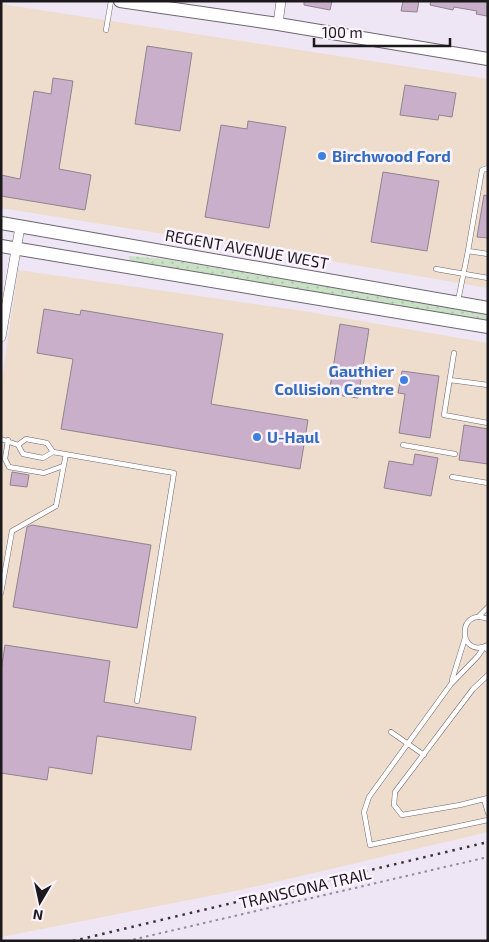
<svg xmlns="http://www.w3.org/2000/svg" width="489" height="942" font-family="'Exo 2',sans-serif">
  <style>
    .commercial { fill: #eedccc }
    .grass { fill: url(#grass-dots) }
    .building { fill: #c9afca; stroke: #8f848f }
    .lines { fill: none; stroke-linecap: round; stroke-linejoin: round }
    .lane-casing { stroke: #6d6571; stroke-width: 5.5 }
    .street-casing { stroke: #6d6571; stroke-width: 10 }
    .secondary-casing { stroke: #6d6571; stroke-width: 14 }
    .path { stroke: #928c96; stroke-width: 2; stroke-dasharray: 2.5 4; stroke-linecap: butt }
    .lane { stroke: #fff; stroke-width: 4.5 }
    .street { stroke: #fff; stroke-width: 9 }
    .secondary { stroke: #fff; stroke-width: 12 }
    .rail { stroke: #373439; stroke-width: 2.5; stroke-dasharray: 2.5 5; stroke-linecap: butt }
    .shop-dot { fill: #3f7fe0; stroke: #fbf4ff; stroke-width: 2 }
    .labels { text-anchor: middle; stroke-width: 5; stroke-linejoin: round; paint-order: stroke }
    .shop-label { font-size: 16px; font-weight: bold; fill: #366cbe; stroke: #fbf4ff; text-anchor: start }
    .street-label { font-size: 16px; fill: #1c191d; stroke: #fbf4ff }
  </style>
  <defs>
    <pattern id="grass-dots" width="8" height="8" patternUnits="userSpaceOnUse" patternTransform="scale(1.25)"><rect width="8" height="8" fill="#c9e1c5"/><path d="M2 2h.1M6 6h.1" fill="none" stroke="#acc0a9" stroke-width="1.8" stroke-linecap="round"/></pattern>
  </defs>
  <rect width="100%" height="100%" fill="#eee6f4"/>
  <path class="commercial" d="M1,4l487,75v209l-192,-33 -295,-47z
    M18,270l285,41 185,32v489l-243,57 -244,48v-550z"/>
  <path class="grass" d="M129,256l35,3 324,55v7l-356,-60 -3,-2z"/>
  <path class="building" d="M304,1h28l-2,9 -26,-5z
    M403,1h16l-2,11 -16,-1z
    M431,1h56v15l-11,-2 1,-3 -23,-4 -1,3 -23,-5z
    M147,46l45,7 -12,78 -45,-7z
    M53,78l20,3 -14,88 32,6 -6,35 -84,-14v-21l19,4 14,-88 17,3z
    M405,85l51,8 -4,24 -13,-2 -1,5 -38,-5z
    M248,121l38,6 -17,101 -64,-11 16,-92 26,4z
    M383,172l56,9 -12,70 -56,-9z
    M484,195l4,1v42l-11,-1z
    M44,309l36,6 1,-5 142,24 -12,70 97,16 -8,49 -239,-40 12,-70 -36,-6z
    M340,324l29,5 -11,69 -29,-4z
    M402,371l37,5 -9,62 -31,-5 6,-39 -7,-1z
    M464,425l24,4v35l-29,-4z
    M415,454l23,4 -7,38 -47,-8 5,-27 24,4z
    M12,472l17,3 -2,12 -17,-2z
    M32,525l119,20 -14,83 -124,-21 14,-80z
    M5,645l105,16 -6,41 92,15 -5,33 -94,-14 -5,38 -43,-7 -2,13 -46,-7v-102z"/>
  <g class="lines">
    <defs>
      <path id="lane" d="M106,30l5,-29
        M488,168l-6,2 -14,81 20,3
        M436,269l52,9
        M458,301l10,-50
        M454,353l-10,62 44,8
        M450,380l38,5
        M1,439l17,6 5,9 20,4 10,-6 -6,-9 -21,-4 -8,6
        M8,440l-3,19 4,8 35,6 19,-7
        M403,445l52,9
        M53,452l121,21 -37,228
        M452,477l36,6
        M1,593l11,-62 44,-25 10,-52
        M478,617l10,-10
        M488,619c-32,-13 -30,41 0,26
        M488,650l-4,-3 -6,9 -27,28 -82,113 -5,15 6,33 118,-25
        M488,675l-15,14 -78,103 -1,13 8,10 58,-10 28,-7
        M452,680l13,-42
        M391,732l33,23
        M484,799l4,14"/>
      <path id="street" d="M278,24l3,-23
        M1,337l19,-110"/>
      <path id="secondary" d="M120,1l158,23 210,35
        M1,223l487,85
        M1,246l487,81"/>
    </defs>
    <use href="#lane" class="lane-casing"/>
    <use href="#street" class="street-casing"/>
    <use href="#secondary" class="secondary-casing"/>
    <path class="path" d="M127,941l361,-84"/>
    <use href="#lane" class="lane"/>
    <use href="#street" class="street"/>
    <use href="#secondary" class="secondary"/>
    <path class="rail" d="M73,941l415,-99"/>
  </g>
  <g class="shop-dot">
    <circle cx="322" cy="156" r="5"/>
    <circle cx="404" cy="380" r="5"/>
    <circle cx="257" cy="437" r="5"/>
  </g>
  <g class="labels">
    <g class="shop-label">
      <text x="332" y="162">Birchwood Ford</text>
      <text x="394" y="377" text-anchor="end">Gauthier<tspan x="394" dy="18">Collision Centre</tspan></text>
      <text x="267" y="443">U-Haul</text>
    </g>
    <g class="street-label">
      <text transform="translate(247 249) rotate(10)" y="6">REGENT AVENUE WEST</text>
      <text transform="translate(305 888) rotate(-13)" y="6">TRANSCONA TRAIL</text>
    </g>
  </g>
  <rect width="489" height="942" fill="none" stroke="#1c191d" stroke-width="5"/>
  <g transform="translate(40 902) rotate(189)" stroke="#fbf4ff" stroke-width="4" paint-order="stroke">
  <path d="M0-4L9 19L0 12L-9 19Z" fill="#1c191d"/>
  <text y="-8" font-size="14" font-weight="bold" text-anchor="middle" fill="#1c191d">N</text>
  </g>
  <path d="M314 38v8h136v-8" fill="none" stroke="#1c191d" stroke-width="2.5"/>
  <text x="322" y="38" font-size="15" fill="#1c191d" stroke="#fbf4ff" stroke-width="4" paint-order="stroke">100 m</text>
</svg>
